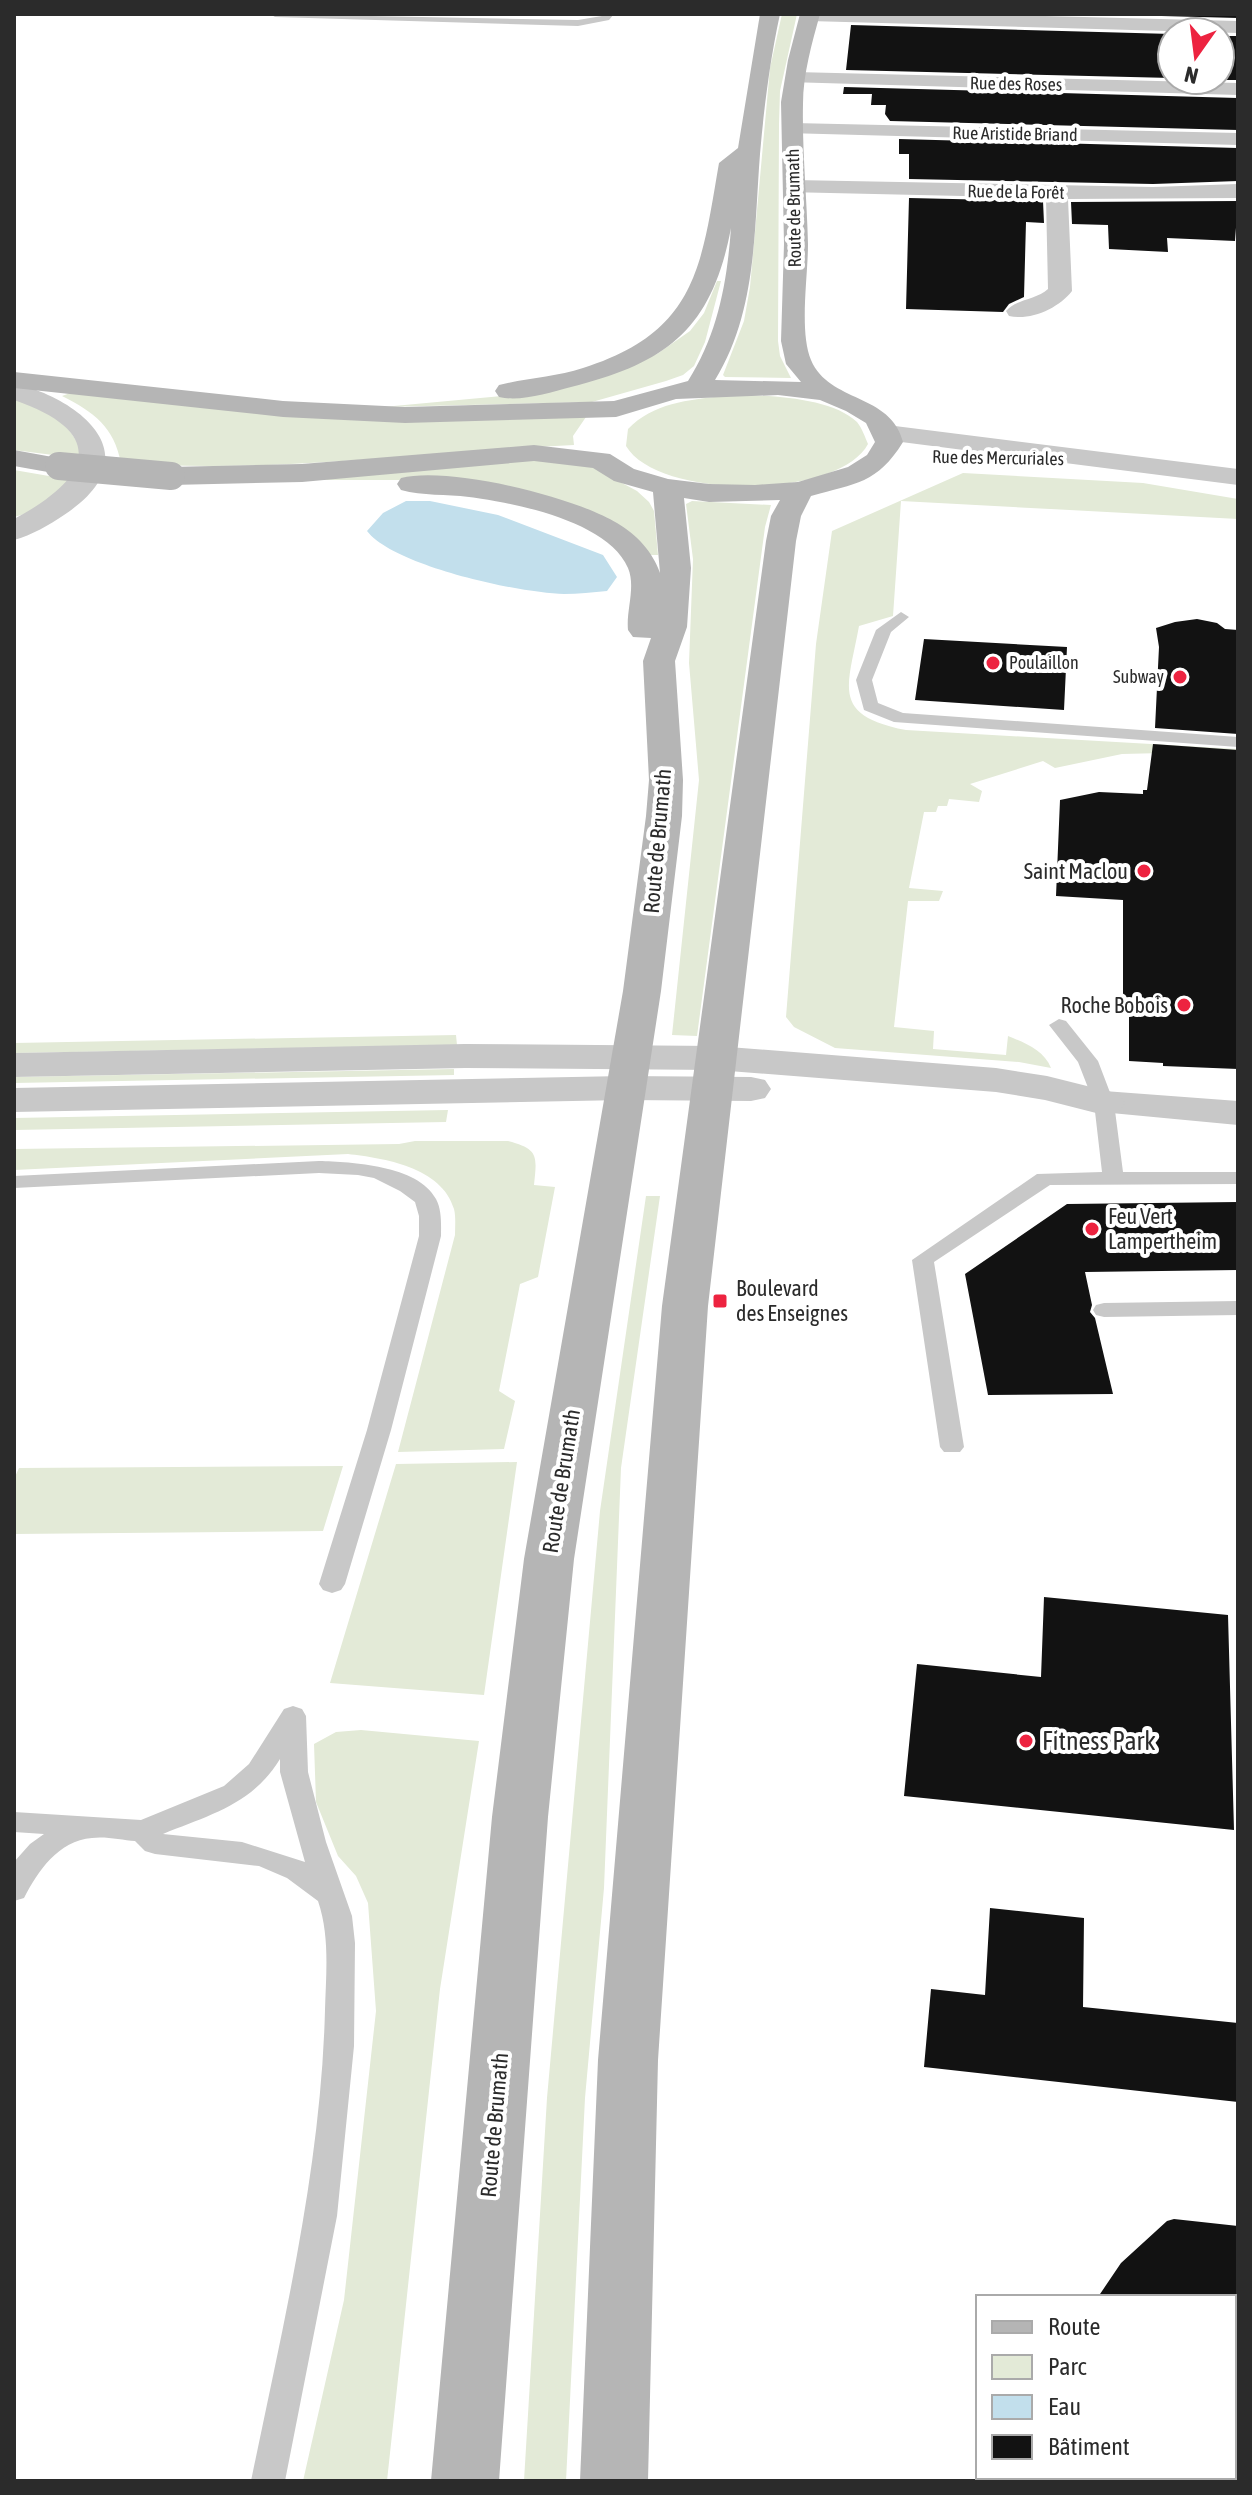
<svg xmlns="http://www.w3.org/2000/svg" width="1252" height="2495" font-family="'Asap Condensed',sans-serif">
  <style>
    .green { fill: #e3ead7 }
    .water { fill: #c2dfec }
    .building { fill: #121212 }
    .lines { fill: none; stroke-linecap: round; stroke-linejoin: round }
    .service { fill: #c8c8c8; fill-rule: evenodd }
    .minor { fill: #c8c8c8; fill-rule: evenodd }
    .tertiary { fill: #c8c8c8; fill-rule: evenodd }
    .secondary { fill: #b5b5b5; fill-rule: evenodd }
    .secondary-bridge { stroke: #b5b5b5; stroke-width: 28 }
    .poi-dot { fill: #ed2340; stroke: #fff; stroke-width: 3 }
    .labels { text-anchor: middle; stroke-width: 8; stroke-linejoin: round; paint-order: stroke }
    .far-street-label { font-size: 18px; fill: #2b2b2b; stroke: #fff }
    .far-poi-label { font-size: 18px; fill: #2b2b2b; stroke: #fff; text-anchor: start }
    .street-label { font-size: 22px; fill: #2b2b2b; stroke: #fff }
    .poi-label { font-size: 22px; fill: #2b2b2b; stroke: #fff; text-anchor: end }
    .near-poi-label { font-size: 26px; fill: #2b2b2b; stroke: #fff; text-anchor: start }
  </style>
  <rect width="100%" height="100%" fill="#fff"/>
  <path class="green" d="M782,14h15l-17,77 -1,33 -1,217 2,15 11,22 -66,-1 -2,-2 21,-54 6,-34 20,-219z
    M717,281h4l-16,61 -11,24 -11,9 -17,6 -74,21 -209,5 130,-12 144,-41 33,-23 14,-18z
    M73,392l513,25 -13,19 1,9c-151,7 -301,29 -453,18 -7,-36 -27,-51 -59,-67z
    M723,396c35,-2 107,0 134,26 5,6 8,15 11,22 -30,56 -210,56 -242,2l2,-17c25,-26 60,-29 95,-33z
    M14,397c35,15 58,24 70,62l-70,-9z
    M522,458l61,4 54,29 12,11 5,9 4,44h-9l-21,-20 -197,-55h-110l-1,-4z
    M14,470l64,11 -39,29 -25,7z
    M963,473l180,10 95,16v20l-337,-18 -8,115 -34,10c-11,61 -29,89 47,104l332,19v8l-75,-4 -41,1 -67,14 -12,-7 -73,23 12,7 -3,11 -30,-3 -2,7h-9l-2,6h-12l-15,76 34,3 -4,10h-31l-14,126 40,4 -1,18 73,6 2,-19c17,7 36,14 43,32l-32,-6 -184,-14 -41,-21 -8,-10 30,-373 16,-113z
    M692,501l79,4 -6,22 -68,509 -25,-1 27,-255 -10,-117 4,-104 -7,-55z
    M456,1035l1,10 -443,8v-10z
    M454,1069v6l-440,8v-6z
    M448,1110l-2,12 -432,8v-12z
    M415,1141h93c31,8 29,15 26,44l21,2 -17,90 -18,7 -21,107 16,10 -11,48 -106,3 57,-217c0,-8 1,-18 -1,-26 -12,-42 -71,-51 -106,-55l-334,16v-21l385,-5z
    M646,1196h14l-39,272 -17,420 -19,210 -19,383h-42l23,-383 53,-587z
    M517,1462l-33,233 -154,-12 66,-219z
    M343,1466l-20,65 -309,3v-55l5,-11z
    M361,1730l118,11 -39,248 -53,492h-84l41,-181 32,-289 -8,-108 -12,-27 -18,-20 -22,-54 -2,-58 22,-12z"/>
  <path class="water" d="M406,501h24l68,14 105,40 14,22 -10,14c-14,1 -29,3 -43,3 -45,-1 -170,-28 -197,-63l16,-18z"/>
  <path class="building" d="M1085,14h153v4z
    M851,25l321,9v44l-326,-8z
    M1220,36h18v44h-18z
    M844,87l394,11v32l-348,-9 -5,-7 1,-9h-15l1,-11h-29z
    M899,139l339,9v33l-85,3 -244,-5v-25h-10z
    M909,198l134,3 1,22 -18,-1 -2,75 -15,7 -6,8 -97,-3z
    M1238,201l-3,40 -68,-3 1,14 -59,-3 -1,-24 -36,-1 -1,-22z
    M1197,619l20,4 8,6 13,1v104l-83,-6 4,-81 -3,-19 19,-6z
    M924,639l143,8 -3,63 -149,-10z
    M1153,744l85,6v319l-75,-3v-3l-34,-2v-46l-6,-1v-114l-67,-4 4,-96 39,-8 44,2v-4h4z
    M1238,1202v68l-153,2 7,33 -2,7 5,6 18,76 -125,1 -23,-121 102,-70z
    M1044,1597l184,18 6,215 -330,-34 13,-132 124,13z
    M990,1908l94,10 -1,89 155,16v79l-314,-35 7,-78 54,6z
    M1174,2219l64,7v71h-140l23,-34 46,-42z"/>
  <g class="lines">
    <path class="service" d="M270,14l308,6 36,-6 -5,6 -31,6 -303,-9z
      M901,612l8,5 -18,15 -19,48 6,23 25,10 335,24v10l-344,-25 -30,-12 -8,-30 20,-50z
      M1059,1019l7,2 32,40 16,42 9,69h115v12l-188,1 -116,77 30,185 -4,5h-16l-4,-5 -28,-187 125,-86 65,-2 -8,-69 -16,-41 -29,-37z
      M319,1161c32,1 99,4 117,38 6,11 5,25 5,37l-50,194 -46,154 -4,6 -9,3 -9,-3 -4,-6 48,-154 52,-194v-20l-4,-14 -15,-11 -26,-13 -16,-3 -39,-2 -305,15v-12z
      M1238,1301v14l-134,2 -8,-2 -3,-5 3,-5 8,-2z
      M293,1706l9,3 4,7 2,56 18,70 26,74 3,27 -1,103 -17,170 -52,265h-34c32,-156 70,-312 74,-471 1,-36 5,-74 -7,-109l-31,-23 -28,-12 -104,-12 -10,-3 -10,-10c-13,-1 -30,-5 -43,-3 -34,3 -54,33 -68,60l-10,3v-39l16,-18 14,-10 -30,-2v-20l127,8 83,-34 25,-22 35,-55zM280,1759v13l25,90 -63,-20 -79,-8c46,-19 89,-29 117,-75z"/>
    <path class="minor" d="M800,14h171l267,7v12l-429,-12 -7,-2z
      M795,72l443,11v12l-450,-13 -3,-4z
      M793,123l445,10v12l-452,-12 -3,-4z
      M794,180l359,7 85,-3v14l-170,1 4,92c-13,17 -41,30 -63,25l-3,-5c10,-12 30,-11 42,-22l-2,-91 -260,-6 -3,-5z
      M887,425l351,44v16l-360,-46 -4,-6 4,-6z
      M1104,1091l134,10v24l-148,-14 -6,-8 6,-8z"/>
    <path class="tertiary" d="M14,383c71,18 137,75 50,132 -15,10 -32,20 -50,25v-21c76,-40 96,-86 0,-119z
      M465,1044l251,2 280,22 51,8 72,18 6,9 -6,9 -15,3 -59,-15 -49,-8 -280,-22 -251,-2 -451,9v-24z
      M624,1076l127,1 14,3 6,9 -6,9 -14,3 -127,-1 -610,12v-24z"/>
    <path class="secondary" d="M760,14h20c-10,46 -16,93 -20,140 -6,76 -3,158 -45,226l86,2 -15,-18 -5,-23 3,-97 -3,-142 7,-42 12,-46h20c-8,29 -17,60 -17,90 -1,47 4,94 5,140 0,33 -9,87 3,116 18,43 80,33 92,82 -26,42 -47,41 -92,54l-10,20 -5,25 -88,765 -50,754 -10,421h-68l18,-421 64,-754 104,-765 5,-25 9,-16 -71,2 -25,-4 7,70 -4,59 -12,34 8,119 -1,36 -21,175 -87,568 -26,258 -49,664h-68l61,-664 32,-258 99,-568 23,-175 3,-36 -6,-119 8,-23 -18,-1 -5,-7c-2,-20 8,-43 0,-62 -20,-47 -113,-65 -159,-71 -23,-3 -46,-1 -68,-7l-4,-6 4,-6c49,-12 173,19 216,45 19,11 36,29 43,50l-7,-81 -39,-11 -21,-13 -59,-7 -232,21 -131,3 -10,-3 -4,-6 4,-6 10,-3 131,-3 232,-19 76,9 24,15 34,10 41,5 46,1 43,-3 50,-15 19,-12 8,-13 -9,-19 -20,-12 -26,-11 -42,-5 -102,4 -60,18 -211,6 -122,-6 -269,-29v-16l269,29 122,6 209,-6 74,-20c30,-47 39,-99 43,-153 -19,101 -64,135 -160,159 -22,6 -51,15 -72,10l-4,-6 4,-6c28,-7 57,-8 84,-17 114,-36 118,-101 136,-205l19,-15z
      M14,450l55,10 4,6 -4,6 -10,2 -45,-8z"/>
    <path class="secondary-bridge" d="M59,466l112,10"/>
  </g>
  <g class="poi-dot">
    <circle cx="993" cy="663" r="8"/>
    <circle cx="1180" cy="677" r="8"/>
    <circle cx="1144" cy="871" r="8"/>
    <circle cx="1184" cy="1005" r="8"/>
    <circle cx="1092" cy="1229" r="8"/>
    <rect x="712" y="1293" width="16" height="16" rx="4"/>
    <circle cx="1026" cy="1741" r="8"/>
  </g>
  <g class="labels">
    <g class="far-street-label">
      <text transform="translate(1016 84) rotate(1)" y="6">Rue des Roses</text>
      <text transform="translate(1015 134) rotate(1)" y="6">Rue Aristide Briand</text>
      <text transform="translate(1016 192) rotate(1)" y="6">Rue de la Forêt</text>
      <text transform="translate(794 208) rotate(-91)" y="6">Route de Brumath</text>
      <text transform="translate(998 458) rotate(1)" y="6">Rue des Mercuriales</text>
    </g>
    <g class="far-poi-label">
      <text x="1009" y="669">Poulaillon</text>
      <text x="1164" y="683" text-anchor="end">Subway</text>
    </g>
    <g class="street-label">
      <text transform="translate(657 841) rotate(-85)" y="8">Route de Brumath</text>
      <text transform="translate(561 1481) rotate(-81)" y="8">Route de Brumath</text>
      <text transform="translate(494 2125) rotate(-85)" y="8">Route de Brumath</text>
    </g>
    <g class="poi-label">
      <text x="1128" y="879">Saint Maclou</text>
      <text x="1168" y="1013">Roche Bobois</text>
      <text x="1108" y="1224" text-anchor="start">Feu Vert<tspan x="1108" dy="25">Lampertheim</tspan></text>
      <text x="736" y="1296" text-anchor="start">Boulevard<tspan x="736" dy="25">des Enseignes</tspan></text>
    </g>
    <g class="near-poi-label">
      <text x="1042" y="1750">Fitness Park</text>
    </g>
  </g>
  <rect width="1252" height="2495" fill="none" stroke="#2b2b2b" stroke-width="32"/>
  <rect x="976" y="2295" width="260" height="184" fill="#ffffff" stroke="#aaaaaa" stroke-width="2"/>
  <rect x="992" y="2321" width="40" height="12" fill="#b5b5b5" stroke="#aaaaaa" stroke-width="2"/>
  <text x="1048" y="2335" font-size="24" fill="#2b2b2b">Route</text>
  <rect x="992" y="2355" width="40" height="24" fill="#e3ead7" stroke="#aaaaaa" stroke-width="2"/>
  <text x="1048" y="2375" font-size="24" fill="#2b2b2b">Parc</text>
  <rect x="992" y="2395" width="40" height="24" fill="#c2dfec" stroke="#aaaaaa" stroke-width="2"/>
  <text x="1048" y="2415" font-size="24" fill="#2b2b2b">Eau</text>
  <rect x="992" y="2435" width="40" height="24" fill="#121212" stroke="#aaaaaa" stroke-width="2"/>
  <text x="1048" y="2455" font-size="24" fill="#2b2b2b">Bâtiment</text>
  <g transform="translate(1196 56) rotate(194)"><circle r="38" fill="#ffffff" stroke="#aaaaaa" stroke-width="2"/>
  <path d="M0-6L14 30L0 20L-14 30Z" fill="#ed2340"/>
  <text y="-12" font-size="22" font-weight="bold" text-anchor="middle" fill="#2b2b2b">N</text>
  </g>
</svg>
